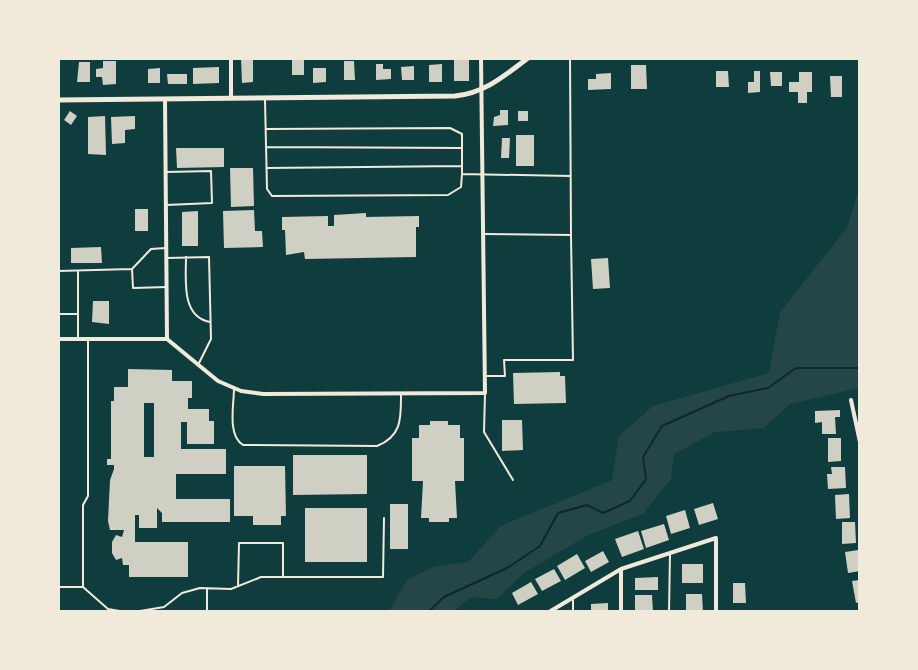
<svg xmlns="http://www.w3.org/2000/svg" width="918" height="670" font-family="'PT Serif',serif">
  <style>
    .green { fill: #244646 }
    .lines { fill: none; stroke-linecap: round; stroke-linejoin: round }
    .stream { stroke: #0a2a2b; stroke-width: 2 }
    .building { fill: #cfcfc3; fill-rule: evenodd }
    .service { stroke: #f1e9da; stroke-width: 2 }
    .minor { stroke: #f1e9da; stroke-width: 4 }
    .tertiary { stroke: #f1e9da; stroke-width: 5 }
  </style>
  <rect width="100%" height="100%" fill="#0f3d3e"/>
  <path class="green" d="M859,189v199l-69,16 -26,24 -49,4 -41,22 -3,25 -28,35 -55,21 -64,38 -27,26 -26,-2 -17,14h-65l18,-31 26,-13 35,-5 33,-36 111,-46 7,-44 34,-30 116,-33 11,-61 67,-84z"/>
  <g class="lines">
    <path class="stream" d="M428,612l16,-15 63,-29 33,-22 18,-33 29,-8 16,8 27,-12 16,-22 -3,-22 19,-31 67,-30 39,-8 28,-20h64"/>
  </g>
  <path class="building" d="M241,58h12v24l-11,1z
    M292,58h12v17h-12z
    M454,58h15v23h-15z
    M103,61h13v23l-13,1 -1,-8h-6v-8l7,-1z
    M344,61h10l1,19h-11z
    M79,62h11v20h-13z
    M376,64h7v5h8v10l-15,1z
    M442,64v18h-13v-17z
    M631,65h15l1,24h-16z
    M414,66v14h-12l-1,-13z
    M219,67v16l-26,1v-16z
    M160,68v15h-12v-14z
    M313,68h13v14l-13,1z
    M716,71h12l1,16h-13z
    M754,71h6v21l-12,1v-11h6z
    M770,72h12v14h-11z
    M799,72h13v20h-5v11h-9v-11h-9v-10h10z
    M611,73v16l-23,1v-11h8v-5z
    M167,74h20v10h-19z
    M830,76h12v21h-11z
    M500,110h8v15l-15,1 1,-9 6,-2z
    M70,111l7,5 -6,9 -7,-5z
    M518,111h10v10h-10z
    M105,116l1,39 -18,-1v-37z
    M135,116v13l-10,1v13l-13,1 -1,-27z
    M516,135h18v31h-18z
    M502,138h8l-1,20h-8z
    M176,148h48v19l-47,1z
    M230,168h23l1,38 -23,1z
    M135,209h13v22h-13z
    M254,210l1,21h7l1,16 -39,1 -1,-37z
    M198,211v35h-16v-34z
    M366,213v4l53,-1v11h-3v30l-111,2 -1,-7 -18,3 -1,-25h-3v-13l46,-1v10h6v-11z
    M101,247l1,16h-31v-15z
    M608,258l2,30 -17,1 -2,-30z
    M93,301h16v23l-17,-2z
    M128,369l44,1v11h20v17h-4v11h21v12h5v23h-27v-22h-6v27h45v25h-50v25h54v23h-68v-9l-5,-5v20h-18v-13h-4v27h53v35h-59v-12h-6l-1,-7 -6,2 -4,-7v-11l4,-7 6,2 2,-7h-14l-2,-9 2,-41 4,-11v-4h-7v-6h4v-58h3v-14h14zM144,403h10v54h-10z
    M560,372v4h5l1,27 -52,1 -1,-31z
    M840,410v7h-5l1,17h-14v-12l-7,1v-12z
    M502,420h20l1,30 -21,1z
    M430,421h18v4h12v13h4v43h-9l2,37h-8v4h-20v-4h-8l2,-37h-11v-43h7v-13h11z
    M828,438h13v23l-13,1z
    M293,455h74v39l-74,1z
    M234,466h51l1,50h-5v9h-28v-9h-19z
    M831,467h14l1,21 -18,1 -1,-15h5z
    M849,494l1,24 -14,1 -1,-24z
    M713,503l5,16 -19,6 -5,-16z
    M390,504h18v45h-18z
    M305,508h62v54h-62z
    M685,510l5,18 -19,6 -5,-18z
    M842,522h13l1,21 -14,1z
    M664,524l5,16 -23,8 -5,-17z
    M638,531l6,18 -22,8 -7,-18z
    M858,550l2,21 -12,2 -3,-21z
    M603,551l6,11 -18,10 -6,-11z
    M577,554l8,14 -20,12 -8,-14z
    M682,564h21v19h-21z
    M554,569l7,12 -19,10 -7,-12z
    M658,577v13h-23v-12z
    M860,580v22l-4,1 -4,-22z
    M531,582l7,12 -20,11 -6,-12z
    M733,583h12l1,20h-13z
    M686,594h16l1,18h-17z
    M635,595h17l1,17h-18z
    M608,603v9h-17v-8z"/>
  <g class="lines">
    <path class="service" d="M265,100l2,89 5,7 176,-1 13,-8 1,-13 109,2
      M266,129l184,-1 12,6v40
      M267,147l195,1
      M267,168l195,-2
      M166,172l45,-1 1,32 -46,2
      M483,234l88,1 -1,-177
      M186,257c0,23 -5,60 24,65
      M167,258l42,-1 2,82 -13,26
      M132,269l1,19 34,-1
      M58,271l74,-2 19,-20 15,-1
      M78,271v68
      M58,314h20
      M88,339v157l-5,9v82l25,22 17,3
      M486,376h19l-1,-16h69l-2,-125
      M234,388c0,17 -7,47 9,57l134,1c25,-10 24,-28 24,-51
      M485,393l-1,39 29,48
      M238,586l1,-43h44v33
      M58,587h25
      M134,612l30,-5 18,-14 18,-5 31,1 30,-12h122l1,-59
      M207,612v-24
      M573,612v-13
      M669,612l1,-58"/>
    <path class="minor" d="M231,58v39
      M165,99l2,240
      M58,339h109l51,42 23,10 22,3 222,-1 -4,-335
      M851,400l9,42
      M621,569v43
      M549,612l72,-43 95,-31v74"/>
    <path class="tertiary" d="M58,100l397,-4c30,-3 49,-20 73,-38"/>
  </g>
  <rect width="918" height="670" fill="none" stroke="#f1e9da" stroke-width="120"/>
</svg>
